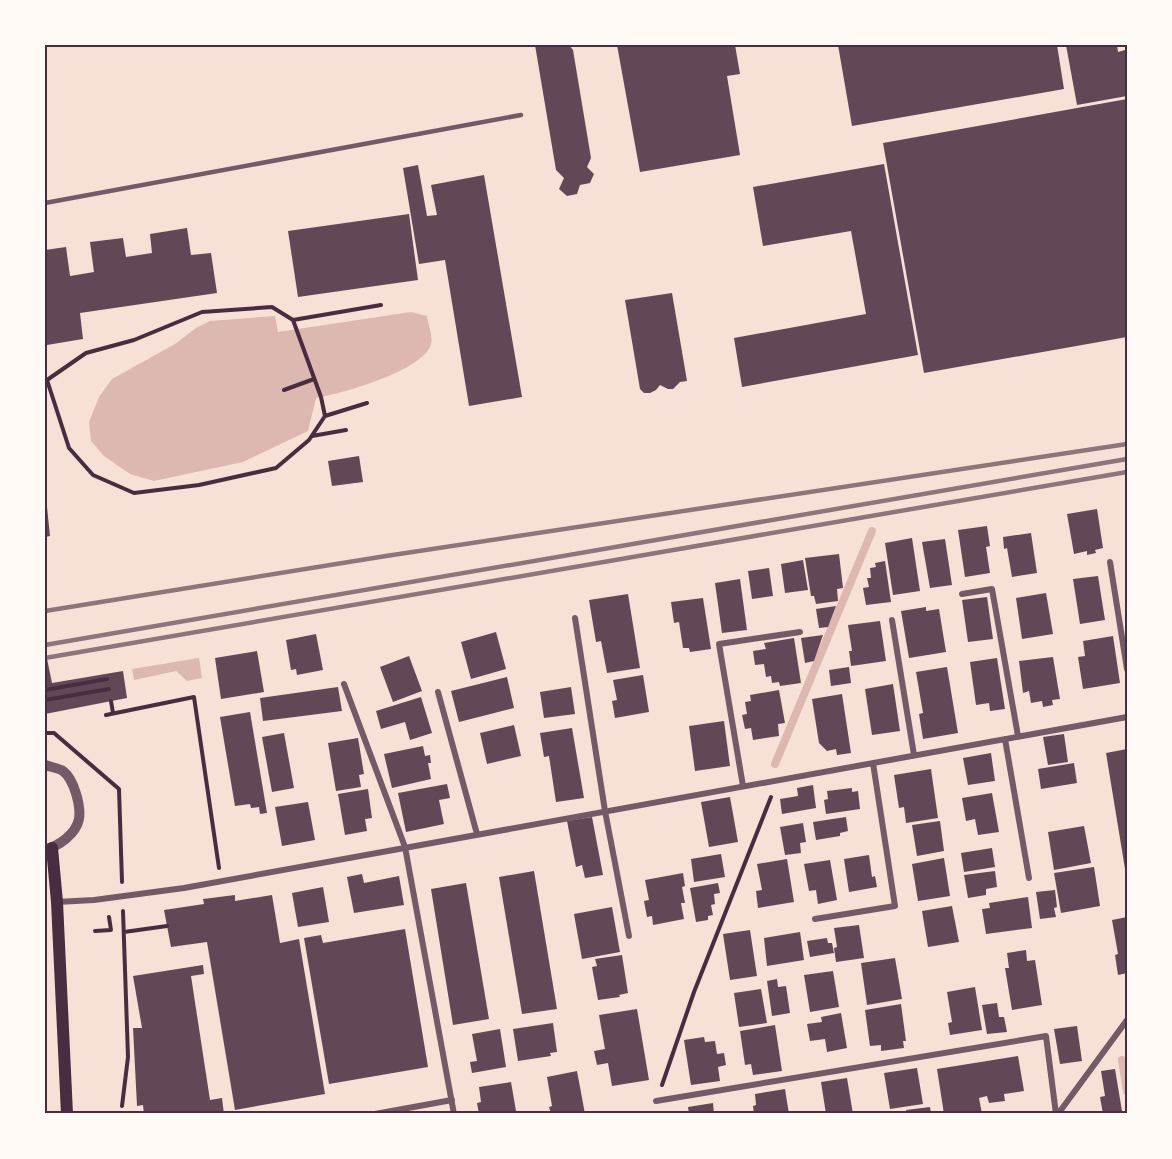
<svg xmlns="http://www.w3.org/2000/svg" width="1172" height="1159" font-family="'Source Sans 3',sans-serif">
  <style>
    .water { fill: #dcb8b0 }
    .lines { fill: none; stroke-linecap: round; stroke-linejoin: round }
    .stream { stroke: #dcb8b0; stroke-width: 8 }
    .building { fill: #644757 }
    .path { stroke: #4a2c40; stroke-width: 4 }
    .service { stroke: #755966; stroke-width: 4.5 }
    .minor { stroke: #755966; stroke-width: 6 }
    .tertiary { stroke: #755966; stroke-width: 10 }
    .secondary { stroke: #4a2c40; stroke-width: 12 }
    .rail { stroke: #8f747c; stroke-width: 4.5 }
    .neatline { fill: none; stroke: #4a2c40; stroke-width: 2 }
  </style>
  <rect width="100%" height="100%" fill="#f7e1d7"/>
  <path class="water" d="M411,312l16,4c1,8 6,20 4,28 -6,26 -90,50 -115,54l-8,33 -65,31 -89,19 -24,-7 -26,-18 -13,-15 -2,-19 10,-25 13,-18 63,-35 21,-16 14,-7 65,-5 3,16z
    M199,658l3,20 -15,3 -11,-10 -42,9 -2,-11z"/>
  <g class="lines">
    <path class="stream" d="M775,764l97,-233
      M1122,1060l5,31"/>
  </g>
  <path class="building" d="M535,45h34l4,5 18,108 -4,9 7,7 -4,9 -10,2 -3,9 -10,2 -8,-7 5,-11 -8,-8z
    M617,45h118l5,29 -13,2 13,79 -100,17z
    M838,45h219l7,44 -212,37z
    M1066,45h51l1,7 7,-2 2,46 -50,9z
    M1127,99v238l-203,36 -41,-230z
    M884,164l34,191 -176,32 -8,-49 132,-24 -15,-83 -88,15 -10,-59z
    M418,165l9,51 10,-1 -6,-30 53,-10 38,222 -53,9 -24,-146 -26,4 -16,-96z
    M409,214l9,66 -120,17 -10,-66z
    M187,228l4,27 20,-2 6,40 -137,20 3,26 -36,6 -2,-12v-83l21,-3 4,29 24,-4 -4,-30 33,-4 3,19 26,-4 -2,-19z
    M672,293l15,88 -7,1 -7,7h-5l-8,-4 -4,5 -6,3h-6l-4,-4 -15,-89z
    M359,456l4,26 -31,4 -4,-25z
    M45,507h2l3,29 -5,1z
    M1097,509l6,39 -8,2 1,3 -9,2v-4l-13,3 -7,-40z
    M987,526l3,20 -4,1 4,26 -25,4 -7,-47z
    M1031,533l6,40 -25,4 -5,-29 -3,1 -1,-12z
    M912,538l8,53 -27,4 -8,-52z
    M945,539l7,46 -22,3 -8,-46z
    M839,554l4,34 -6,1 1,12 -22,3 -2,-8h-3l-6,-38z
    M803,560l5,30 -23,3 -4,-29z
    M885,561l6,41 -25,3 -3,-17 6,-1 -2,-9h4l-1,-10 6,-1 -1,-4z
    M769,568l4,28 -21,3 -4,-28z
    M1098,576l7,44 -25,4 -7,-45z
    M740,579l7,51 -25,3 -7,-50z
    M1046,593l7,41 -31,5 -6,-41z
    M628,594l12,74 -33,5 -6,-32 -5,1 -7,-42z
    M987,597l6,42 -25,3 -6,-42z
    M703,598l8,51 -21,3 -1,-4h-6l-4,-26 -5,1 -3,-21z
    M836,606l-8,21 -9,1 -3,-19z
    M926,607v4l13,-2 7,43 -37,6 -8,-47z
    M880,621l6,40 -35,5 -2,-15h3l-4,-26z
    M496,632l10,37 -35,10 -10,-37z
    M316,634l7,36 -26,5 -1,-6 -5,1 -5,-30z
    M823,635l-9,26 -9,2 -4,-25z
    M1113,636l7,47 -37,6 -5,-32 7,-1 -2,-15z
    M794,638l7,45 -21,3 -1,-4 -7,1 -1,-7 -5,1 -2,-13 -9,1 -2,-14 13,-2 -2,-6z
    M45,649l7,34 71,-12 4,27 -82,16z
    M257,651l7,41 -43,7 -6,-41z
    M409,656l13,35 -29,11 -13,-35z
    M1053,657l7,42 -8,1 1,5 -10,2 -1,-6 -11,2 -2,-12 -6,2 -4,-32z
    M997,658l8,51 -15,2 -1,-8 -13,2 -6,-43z
    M849,667l2,16 -20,3 -2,-16z
    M947,667l11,66 -35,6 -4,-25 4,-1 -7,-41z
    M643,675l6,37 -34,6 -3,-17 5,-1 -4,-20z
    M507,677l7,31 -55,14 -8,-31z
    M893,684l7,47 -28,4 -7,-46z
    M338,687l4,24 -79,10 -3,-23z
    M571,687l4,27 -31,4 -4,-26z
    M779,690l6,33 -7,1 1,12 -26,4 -2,-12 -6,1 -3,-14 5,-1 -2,-12 6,-1 -1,-6z
    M842,694l9,59 -14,2 -1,-6 -9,2 -8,-8 -7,-44z
    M421,697l11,36 -22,7 -5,-18 -24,7 -5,-18z
    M250,712l17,101 -7,1 -1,-7 -8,1 -1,-4 -15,2 -15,-89z
    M724,721l6,45 -35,5 -6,-45z
    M514,725l7,31 -34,8 -7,-31z
    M572,728l12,70 -28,4 -7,-46 -5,1 -4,-24z
    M284,733l10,55 -22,4 -10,-55z
    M1064,734l4,28 -20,3 -5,-28z
    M358,738l6,36 -5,1 2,12 -25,4 -8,-48z
    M423,746l2,10 5,-1 1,8h-3l3,16 -39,9 -8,-34z
    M1127,749v126h-1l-20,-122z
    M991,753l4,28 -27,4 -5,-27z
    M1074,763l3,20 -36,6 -3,-20z
    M931,769l7,49 -32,5 -2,-16 -5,1 -5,-33z
    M447,784l3,14 -11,2 5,24 -38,8 -8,-39z
    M813,785l3,23 -34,6 -2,-15 18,-3 -1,-8z
    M852,788v4l6,-1 2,18 -34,5 -2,-14 4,-1 -1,-8z
    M368,789l4,29 -7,1 2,12 -22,4 -7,-41z
    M992,793l7,39 -21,3 -3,-16 -9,2 -4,-23z
    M730,797l8,45 -29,5 -8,-45z
    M308,802l7,38 -33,6 -7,-39z
    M592,817l11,58 -18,3 -3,-13 -6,2 -9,-46z
    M846,817l2,14 -8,2v3l-24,4 -3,-18z
    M940,821l4,30 -27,5 -5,-31z
    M803,823l3,19 -6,1 1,10 -16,2 -5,-28z
    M1084,826l7,37 -37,7 -6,-38z
    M992,848l3,19 -31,5 -3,-19z
    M721,854l4,23 -31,5 -3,-23z
    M869,855l3,22 3,-1 2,11 -28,5 -5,-33z
    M944,858l6,38 -32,5 -6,-37z
    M787,859l7,43 -36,6 -2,-17 6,-1 -5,-26z
    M830,860l7,40 -19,4 -2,-14 -7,1 -5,-27z
    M1094,867l6,39 -39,7 -7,-40z
    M534,871l23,138 -35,5 -23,-137z
    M995,871l2,16 -11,2v6l-18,3 -4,-23z
    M683,873l2,13 -3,1 3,16h-4l3,16 -31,6 -1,-9 -5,1 -3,-16 5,-1 -4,-20z
    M362,874l2,9 35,-7 5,29 -50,8 -7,-36z
    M466,883l23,136 -36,6 -22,-136z
    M718,883l2,10 -6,1 1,10 -4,1 2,10 -5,1v4l-12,2 -6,-34z
    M323,887l6,35 -31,5 -6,-34z
    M1055,890l2,17 -3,1 2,9 -16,2 -4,-27z
    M235,895v6l37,-6 8,48 19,-4 26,155 -90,16 -28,-168 -36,5 -7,-37 40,-6 -1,-5z
    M1028,897l4,31 -46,6 -4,-25 8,-1 -1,-5z
    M952,906l7,36 -31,5 -6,-36z
    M612,907l8,45 -38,7 -8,-45z
    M1127,917v56l-9,2 -3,-20 3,-1 -6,-34z
    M859,925l5,33 -28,4 -2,-14 3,-1 -3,-19z
    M405,929l23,138 -99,17 -25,-146 17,-3 2,8z
    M750,930l7,46 -27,4 -7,-46z
    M800,932l4,28 -37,6 -3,-28z
    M827,938l1,5h4l2,10 -24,4 -3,-16z
    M1026,950l1,11 8,-1 7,45 -30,5 -7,-42h4l-2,-15z
    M622,955l6,38 -9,2 1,2 -22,3 -6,-33 5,-1 -2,-7z
    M895,958l7,41 -35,6 -6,-42z
    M203,965l1,9 -13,2 19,124 12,-2 2,16h-80l-1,-9 -6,1 -4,-78h9l-9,-52z
    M833,971l6,36 -29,5 -6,-37z
    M777,979l1,8 8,-1 4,27 -18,3 -5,-35z
    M975,987l7,43 -32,5 -2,-12 4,-1 -5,-30z
    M761,989l6,34 -28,4 -5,-34z
    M997,1003l2,14h5l3,15 -20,2 -5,-29z
    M901,1004l5,37h-3l1,7 -23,3v-6l-11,1 -5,-36z
    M637,1009l12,71 -37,6 -4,-23 -11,2 -3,-14 11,-2 -6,-34z
    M841,1013l6,35 -20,4 -2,-13 -15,2 -3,-17 15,-2 -1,-5z
    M553,1023l4,29 -7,1 1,3 -33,5 -5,-32z
    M775,1025l7,46 -29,4 -2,-11 -6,1 -5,-34z
    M1077,1026l5,35 -22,3 -6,-35z
    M500,1029l6,38 -34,6 -2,-11 7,-1 -5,-27z
    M704,1037l1,5 10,-1 2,13 7,-1 2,12 -8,2 2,14 -29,4 -7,-45z
    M1018,1056l6,35 -20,3 1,7 -16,2 -2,-7 -8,2 3,16h-38l-7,-45z
    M917,1068l6,36 -33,5 -6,-36z
    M1115,1069l7,42 -19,3 -3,-17 5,-1 -4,-25z
    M577,1071l8,43h-34l-2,-7 3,-1 -5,-29z
    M847,1078l6,36h-27l-5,-32z
    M511,1082l5,29 -18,3h-19l-2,-11 4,-1 -2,-15z
    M785,1089l4,25h-35l-1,-8 3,-1 -1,-11z
    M713,1103l1,11h-25l-1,-7z
    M930,1107l1,7h-24l-1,-4z"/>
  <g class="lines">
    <path class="path" d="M293,320l88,-15
      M47,380l39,-27 48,-13 68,-28 70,-5 21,13 28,77 4,19
      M45,381l2,-1 22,68 24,27 41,18 65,-8 77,-17 33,-28 16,-24 42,-13
      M284,390l30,-11
      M312,436l34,-6
      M45,690l62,-11
      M45,700l64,-11
      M111,701l2,12
      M106,715l88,-18 25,171
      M45,733h9l65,56 3,93
      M95,931l16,-1 -2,-13
      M124,932l43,-6
      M662,1085l32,-93 77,-195
      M122,1106l6,-49 -5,-146"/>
    <path class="service" d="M45,203l476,-88"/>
    <path class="minor" d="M1110,562l17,107
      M962,594l30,-5 26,147
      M575,618l30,193 24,125
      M892,620l22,135
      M344,684l61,163 49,267
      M438,692l39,142
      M1005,739l24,139
      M743,786l-24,-142 81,-12
      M57,902l37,-2 90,-12 943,-171
      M815,919l80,-13 -22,-143
      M656,1101l390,-65 10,78
      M375,1114l77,-14
      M1058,1114l69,-94"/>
    <path class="tertiary" d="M45,765c5,2 14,3 18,6 11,8 18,35 16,48 -3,15 -21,28 -34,30"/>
    <path class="secondary" d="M52,848l5,54 10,212"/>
    <path class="rail" d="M45,611l341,-55 741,-112
      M45,645l1082,-186
      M45,658l1082,-186"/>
  </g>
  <rect width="1172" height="1159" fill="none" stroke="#fffaf5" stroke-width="93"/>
  <rect x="46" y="46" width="1080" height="1066" class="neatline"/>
</svg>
